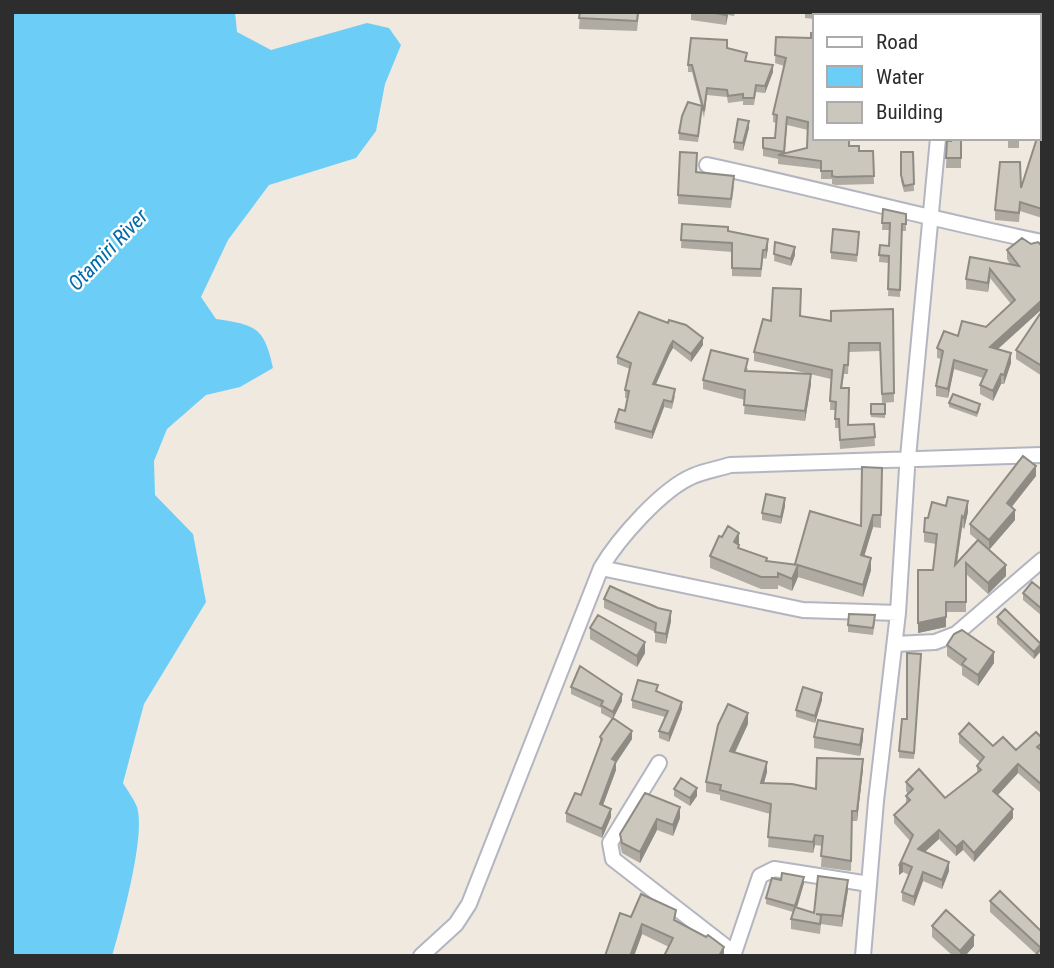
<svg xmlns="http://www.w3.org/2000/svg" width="1054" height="968" font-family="'Roboto Condensed',sans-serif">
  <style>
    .water { fill: #6ccdf7 }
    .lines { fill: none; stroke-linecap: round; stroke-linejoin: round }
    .minor-casing { stroke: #b3b5c1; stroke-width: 18 }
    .minor { stroke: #fff; stroke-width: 14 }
    .wall { fill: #afaba3; fill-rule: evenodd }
    .shaded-wall { fill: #8e8b84 }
    .building { fill: #cbc7bd; stroke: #8e8b84; stroke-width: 2 }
    .labels { text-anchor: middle; stroke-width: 5; stroke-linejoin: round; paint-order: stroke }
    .water-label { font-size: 21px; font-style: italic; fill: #046baa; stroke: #fff }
  </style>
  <rect width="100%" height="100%" fill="#efe9df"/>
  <path class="water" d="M12,12h223l2,20 34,18 96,-27 22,5 12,17 -16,39 -9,47 -20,27 -87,27 -41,55 -27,57 15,22c39,6 48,7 57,49l-33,19 -34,8 -39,34 -13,32 1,34 38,39 13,68 -62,102 -21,79c4,7 11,16 14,24 9,29 -16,118 -25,149h-100z"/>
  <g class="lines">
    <defs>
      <path id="minor" d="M949,16l1,-4
        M707,165c112,24 222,54 335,77
        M601,568l202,42 95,3
        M895,644l40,-2 21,-8 86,-74
        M659,763l-49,80 3,16 121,94
        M421,956l35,-32 13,-20 132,-336c17,-29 61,-79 92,-92 11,-5 25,-7 37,-11l312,-10
        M733,956l27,-80 14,-7 95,15
        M863,956l13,-155 22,-188 9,-145 31,-330"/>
    </defs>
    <use href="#minor" class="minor-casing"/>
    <use href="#minor" class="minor"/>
  </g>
  <path class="wall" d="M580,12h59l-2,19 -58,-2z
    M691,12h44l-1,4 -6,-1 -2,10 -35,-5z
    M805,12h63v4h-54v3l-9,-1z
    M1042,13v22l-4,-1v-18z
    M776,37l73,109 10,5h14l1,33 -38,1 -4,-1v-5h-11v-10l-43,-5v-5l-15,-3v-18h12l1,-15 -3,-1v-8l11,-48 -9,-3zM787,125l21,5 -1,18 -22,6z
    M727,47l20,14 26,11 -8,21 -9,-1 -2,13h-11v-4l-15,2 -1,-6 -20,-2 -3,23 -2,-8 -4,32 -19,-2v-7l22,-27 -9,-34h-4v-7z
    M1042,122v96l-22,-7 -1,11 -24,-2v-10l26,-22z
    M749,128l-6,23 -9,-2v-7z
    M961,138v30h-15l1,-27z
    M968,138h51v10h-11v-8z
    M901,152h12l1,39 -10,1 -3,-11z
    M734,186l-3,22 -53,-4v-9z
    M883,209l23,5v17h-4l-2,66 -12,-1 1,-33 -10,-1 1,-17 9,1 1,-16h-8z
    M682,224l86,24 -2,11 -3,-1 -2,19 -29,-1v-24l-51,-4z
    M859,239l-2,23 -26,-3v-7z
    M775,242l20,13 -4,11 -17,-5z
    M1031,244l11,2v63l-44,40 13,14 -7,21h-3l-8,17 -13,-7v-9l3,-7 -29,-9 -6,29 -12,-2v-10l6,-27 -5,-1v-10l21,-12 28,-9 25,-23 -21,-26 -2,14 -22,-3v-10l4,-22 40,7 -3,-5v-9z
    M893,309l1,93 -12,1 -2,-52 -31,1 -1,22h-4l-2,14 6,37 26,-1 1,22 -35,3 -1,-21h-4v-18h-5l1,-31 -77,-18v-9l17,-31 29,-5 31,5z
    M1042,311v65l-26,-17v-9z
    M668,323l35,22 -12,17 -18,-14 -3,5 -15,31 20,12 -3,13 -8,-2 -12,32 -37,-10v-7l10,-11 3,-13h-3v-8l5,-21 -13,-5v-7z
    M748,368l-1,3 64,13 -6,37 -61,-7 1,-14 -42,-11v-9z
    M949,403l31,5 -3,9 -28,-10z
    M871,404h14v14l-14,-1z
    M882,468l-1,60 -8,-1 -9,29 7,14 -8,27 -65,-20 -6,14 -14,-6v4h-17l-51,-21v-12l12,-19 17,-4v15l28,13 28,4 66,-39z
    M1036,476l-25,31 4,13 -26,30 -19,-16v-10z
    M785,506l-4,18 -19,-4v-7z
    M968,512l-4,17 -2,-2 -5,36 21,-23 28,36 -18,18 -22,-20v38h-20v15l-28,6 15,-63 3,-26 -12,-2v-10l4,-14z
    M1042,590v26l-19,-16v-7z
    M604,599l67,22 -5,23 -11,-2v-10l-51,-24z
    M997,617l44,34 -7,8 -37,-35z
    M875,622l-2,13 -25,-3v-7z
    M590,628l55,25 -8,14 -47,-28z
    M947,645l47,18 -16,23 -16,-11v-8l-15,-11z
    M921,654l-7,105 -15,-1v-7z
    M571,687l51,14 -9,17 19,21 -16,24v7l-13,35 8,12 -9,21 -36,-16v-9l15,-18 19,-50v-8l12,-18 -11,-6v-5l-30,-14z
    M658,692l24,17 -13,33 -10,-4v-7l6,-14 -33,-9v-8z
    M822,700l-7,23 -19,-6v-7z
    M748,724l-13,29 32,19 -3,11 52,6 47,-20 -6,52h-5l-1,50 -30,-4 1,-21 -7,-1 -2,8 -45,-6 2,-33 -50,-14v-5l-14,-3v-10z
    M959,734l34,12 23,4 26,-12v56l-24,-21 -20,22 15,23 -39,44 -11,-12 -7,6 -17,-17 -14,13 24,19 -7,18 -19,-8 -9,25 -12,-5v-9l7,-17 -6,-3 -4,3v-9l11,-25 -16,-18v-8l12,-11v-8l2,-2 -2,-3v-9l39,16 32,-24v-8l3,-4 -21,-19z
    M814,737l49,2 -3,17 -46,-8z
    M674,789l23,7 -7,10 -16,-10z
    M645,793l35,25 -7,18 -16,-6 -17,33 -18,-10 -2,-8v-11z
    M781,880l23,3 -7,25 17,5 34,-23 -6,37 -21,-3 -1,10 -29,-5v-10l2,-7 -27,-8v-6z
    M990,901l52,31v24l-6,-2 -46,-42z
    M631,917l45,4 48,35 -55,-9 -27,-13 -8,22h-29z
    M932,926l42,20 -9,10h-12l-21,-19z"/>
  <path class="shaded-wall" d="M726,12h2v3l-2,10z
    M773,65v7l-8,21v-7z
    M749,121v7l-6,23v-8z
    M768,239v9l-2,11v-9z
    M795,247v8l-4,11v-7z
    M990,269v9l-2,14v-9z
    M1042,300v9l-52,47v-9z
    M703,338v7l-12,17v-8z
    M673,341v7l-3,5 -17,38v-7l17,-38z
    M1011,353v10l-7,21v-9z
    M954,360v9l-6,29v-9z
    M811,374v10l-6,37v-10z
    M1001,374v10l-8,17v-10z
    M664,400v7l-12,32v-7z
    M1036,466v10l-29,37v-10z
    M785,498v8l-4,18v-7z
    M968,501v11l-4,17v-11z
    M1015,510v10l-26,30v-10z
    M873,515v12l-12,40v-12z
    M962,516v11l-7,48v-10z
    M739,533v24l-5,-15z
    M871,558v12l-8,27v-12z
    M798,565v12l-6,14v-12z
    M1006,565v11l-18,18v-11z
    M671,611v10l-5,23v-10z
    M946,617v10l-28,6v-10z
    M645,642v11l-8,14v-11z
    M1041,644v7l-7,8v-7z
    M994,652v11l-16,23v-11z
    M822,693v7l-7,23v-7z
    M622,694v7l-9,18v-7z
    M682,702v7l-13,33v-8z
    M748,713v11l-18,38v-11z
    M863,729v10l-3,17v-11z
    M632,731v8l-16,24v7l-16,43v-9l12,-45z
    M863,759v10l-6,52v-10z
    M767,762v10l-6,21v-10z
    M1018,764v9l-25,27v-9z
    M697,788v8l-7,10v-8z
    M680,807v11l-7,18v-11z
    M611,809v8l-9,21v-9z
    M1013,809v9l-39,44v-9z
    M657,819v11l-17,33v-11z
    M939,830v9l-21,19v-9z
    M815,835v10l-2,8v-11z
    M963,841v9l-7,6v-9z
    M949,862v9l-7,18v-9z
    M903,863v9l-4,3v-9z
    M923,872v9l-9,25v-9z
    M804,877v6l-9,30v-7z
    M848,880v10l-6,37v-11z
    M642,924v10l-8,22h-4z
    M974,935v11l-9,10h-5v-5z
    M724,947v9h-5z"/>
  <path class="building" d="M580,12h58l-1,9 -58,-3z
    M709,12h17v3z
    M823,12h45l-1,4h-44z
    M971,12h30l1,4h-31z
    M1027,12l15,1v14h-4v-11h-11z
    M811,33h3v105h35v8h10v5h14l1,25 -38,1 -4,-1v-5h-11v-10l-43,-6 29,-7 1,-26 -21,-5 -3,35 -21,-4v-10h12l2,-23 -4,-1 13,-56 -11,-3 1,-18 35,1z
    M691,38l36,2v8l20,5 -2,8 28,4 -8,21 -9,-1 -2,13h-11v-4l-15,2 -1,-6 -20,-2 -3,23 -12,-46h-4z
    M688,102l14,4 -4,30 -19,-3 3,-17z
    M738,119l11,2 -6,22 -9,-1z
    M1042,122v87l-22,-7 -1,11 -24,-3 5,-48h20l1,26 16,-50h1v-5z
    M951,138h10v20h-15l1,-17h4z
    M680,152l17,1 -1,19 38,4 -3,23 -53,-4z
    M901,152h12l1,32 -10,2 -3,-11z
    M883,209l23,5v10h-4l-2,66 -12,-1 1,-33 -10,-1 1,-10 9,1 1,-23h-8z
    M682,224l46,3v4l40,8 -2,11h-3l-2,19 -29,-1v-25l-51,-3z
    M833,229l26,3 -2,23 -26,-3z
    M1022,238l9,6 7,-2 4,4v54l-52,47 21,6 -7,22 -3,-1 -8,17 -13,-6 7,-15 -33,-10 -6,29 -12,-3 7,-35 -6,-3 7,-17 14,5 4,-15 24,6 29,-27 -25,-31 -2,14 -22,-4 4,-22 49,9 -12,-16z
    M775,242l20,5 -4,12 -17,-5z
    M773,288l28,1 -1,27 31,5v-10l62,-2 1,84 -12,1 -2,-51h-31l-1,22h-4l-3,23h8l-1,37 26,-1 1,13 -35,3 -1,-21h-4l1,-17 -6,-1 2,-31 -78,-18 9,-33 8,2z
    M1042,311v55l-26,-16z
    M639,312l29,11 1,-3 17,5 17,13 -12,16 -18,-13 -3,5 -17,38 22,5 -3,13 -8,-2 -12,32 -37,-10 4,-13 6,2 4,-20 -4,-1 6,-27 -14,-6z
    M711,350l37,9 -3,12 66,3 -6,37 -61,-6 1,-15 -42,-10z
    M953,394l27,10 -3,9 -28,-10z
    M871,404h14v10h-14z
    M1023,456l13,10 -29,37 8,7 -26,30 -19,-16z
    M862,467l20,1 -1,47h-8l-12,40 10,3 -8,27 -65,-20 -6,14 -14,-6v4h-17l-51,-21 9,-20 3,1 6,-11 11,7 -5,9 5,3 -1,3 29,10 -1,3 32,4 -3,-1 15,-53 51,15z
    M766,494l19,4 -4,19 -19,-4z
    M948,497l20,4 -4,17 -2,-2 -7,49 23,-25 28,25 -18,18 -22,-20v39h-20v15l-28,6v-53h15l4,-36 -13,-2 1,-14h3l4,-16 14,4z
    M1032,582l10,8v19l-19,-16z
    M610,586l48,22 13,3 -5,23 -11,-2 1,-9 -52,-24z
    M1005,609l36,35 -7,8 -37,-35z
    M849,614l26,1 -2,13 -25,-3z
    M598,615l47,27 -8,14 -47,-28z
    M962,630l32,22 -16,23 -16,-11 4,-5 -19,-14 7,-11z
    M907,653l14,1 -7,99 -15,-2 3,-32h5z
    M580,666l42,28 -9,18 -12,-7 2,-4 -32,-14z
    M638,680l20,5 -2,6 26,11 -13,32 -10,-3 9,-20 -36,-11z
    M803,687l19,6 -7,23 -19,-6z
    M728,704l20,9 -18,38 37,11 -6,21 31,1 24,5 1,-31 46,1 -6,52h-5l-1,50 -30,-5 2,-20 -8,-1 -2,7 -45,-5 3,-33 -51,-14 1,-5 -15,-3 12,-57z
    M613,718l19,13 -20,28 4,2 -16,43 11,5 -9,20 -36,-16 9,-20 6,2 21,-56 -2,-2z
    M818,720l45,9 -3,16 -46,-8z
    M969,723l24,23 10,-9 13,13 20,-18 6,6v5l-5,4 5,4v34l-24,-21 -25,27 20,18 -39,44 -11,-12 -7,6 -17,-17 -21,19 31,13 -7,18 -19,-8 -9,25 -12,-5 10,-25 -9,-4 -4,3 14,-31 -19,-20 16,-15 -4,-4 7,-7 -7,-7 13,-13 26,29 36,-28 -4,-4 7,-9 -25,-23z
    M681,778l16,10 -7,10 -16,-9z
    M645,793l35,14 -7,18 -16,-6 -17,33 -18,-9 -2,-9z
    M782,873l22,4 -9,29 -29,-8 6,-20 9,2z
    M818,876l30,4 -6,36 -26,-2 5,1 -1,9 -29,-5 4,-12 19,6z
    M1000,891l42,41 -1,4 1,1v19h-7l6,-8 -51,-47z
    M641,894l35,16 -2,10 32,17 2,-2 16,12 -5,9h-55l9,-18 -31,-14 -12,32h-25l15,-43 11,4z
    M946,910l28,25 -14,16 -28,-25z"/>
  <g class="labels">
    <g class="water-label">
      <text transform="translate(108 250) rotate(-46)" y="7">Otamiri River</text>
    </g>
  </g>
  <rect width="1054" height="968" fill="none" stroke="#2d2d2d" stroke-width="28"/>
  <rect x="813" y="14" width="228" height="126" fill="#ffffff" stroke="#ababab" stroke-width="2"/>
  <rect x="827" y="37" width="35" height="10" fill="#ffffff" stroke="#ababab" stroke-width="2"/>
  <text x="876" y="49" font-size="21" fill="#2d2d2d">Road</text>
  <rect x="827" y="66" width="35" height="21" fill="#6ccdf7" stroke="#ababab" stroke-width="2"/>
  <text x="876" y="84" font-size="21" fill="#2d2d2d">Water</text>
  <rect x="827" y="102" width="35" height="21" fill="#cbc7bd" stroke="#ababab" stroke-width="2"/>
  <text x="876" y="119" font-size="21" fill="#2d2d2d">Building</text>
</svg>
